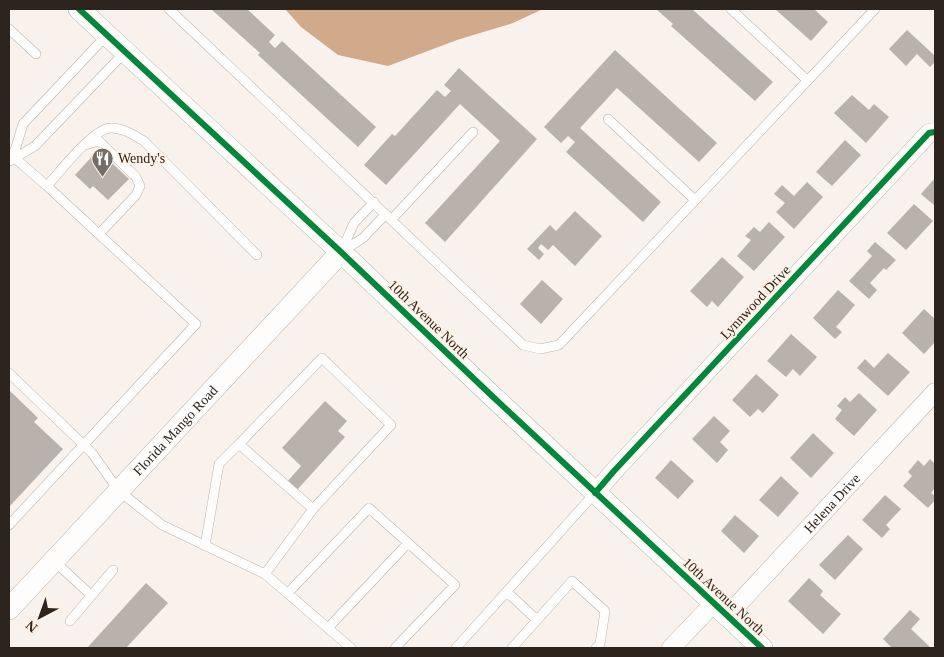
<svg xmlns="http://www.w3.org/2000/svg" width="944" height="657" font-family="Georgia,serif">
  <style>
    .water { fill: #d0aa8b }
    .building { fill: #b9b2ac }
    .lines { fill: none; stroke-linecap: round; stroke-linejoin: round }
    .service-casing { stroke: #bab3ad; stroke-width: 10 }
    .minor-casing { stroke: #bab3ad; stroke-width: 19 }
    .tertiary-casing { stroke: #bab3ad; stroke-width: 22 }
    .service { stroke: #fefdfc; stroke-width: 9 }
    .minor { stroke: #fefdfc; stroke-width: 18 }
    .tertiary { stroke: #fefdfc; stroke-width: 21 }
    .cycleway-casing { stroke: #fff1e6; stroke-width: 9 }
    .cycleway { stroke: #00873e; stroke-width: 6 }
    .labels { text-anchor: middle; stroke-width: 4; stroke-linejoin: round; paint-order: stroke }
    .poi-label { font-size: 14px; fill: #2d241d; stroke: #fff1e6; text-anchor: start }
    .street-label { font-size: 14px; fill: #2d241d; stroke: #fff1e6 }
  </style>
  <rect width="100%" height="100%" fill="#f9f2ec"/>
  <path class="water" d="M285,9h258l-30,14 -56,17 -69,26 -50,-11 -37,-28z"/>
  <path class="building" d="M211,9h36l28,26 -6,7 6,6 7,-7 94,86 -18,20 -100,-92 2,-2z
    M656,9h36l81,73 -18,19 -84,-75 2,-2z
    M775,9h39l14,13 -17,19z
    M907,30l28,26v6l-5,5 -13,-13 -11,12 -17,-17z
    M615,50l102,93 -18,19 -82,-74 -37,40 81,74 -18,20 -77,-70 9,-10 -7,-6 -7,7 -17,-16z
    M459,68l78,71 -92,103 -20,-19 75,-82 -40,-37 -74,81 -22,-20 28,-31 3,2 42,-46 8,7 6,-6 -7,-6z
    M852,95l17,15 5,-6 15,13 -23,26 -32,-30z
    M845,140l16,15 -29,31 -16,-14z
    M98,150l31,29 -21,21 -15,-14 -3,3 -15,-14z
    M935,178v28l-14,-12z
    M807,182l16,15 -29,32 -18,-17 9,-9 -11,-9 8,-9 12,11z
    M914,204l19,17 -27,29 -19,-17z
    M575,211l27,25 -27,30 -22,-21 -5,5 -7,-6 -3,4 6,6 -5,6 -12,-11 23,-24 6,6z
    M769,222l16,15 -31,34 -17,-15 14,-16 -6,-4 9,-9 6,5z
    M875,242l21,18 -10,10 -2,-2 -14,15 7,7 -8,9 -20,-18 23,-25 -5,-5z
    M722,257l22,20 -26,30 -6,-6 -5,6 -17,-16z
    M542,280l21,19 -22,25 -21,-20z
    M838,290l17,15 -19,22 6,5 -7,7 -22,-21z
    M924,309l11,10v23l-11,12 -22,-21z
    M791,334l26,23 -17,19 -7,-7 -7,8 -19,-16z
    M888,353l22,19 -22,24 -31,-28 8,-9 9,9z
    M756,374l23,21 -16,18 -5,-4 -8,8 -18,-17z
    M9,390l29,28 -4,4 29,27 -54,58z
    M859,393l18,17 -23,26 -19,-17 7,-9 -5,-4 8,-9 5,5z
    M325,401l22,20 -9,10 7,6 -48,53 -10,-8 14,-16 -19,-18z
    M714,416l16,15 -10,11 8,8 -11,13 -25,-24z
    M813,433l21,20 -23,25 -21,-20z
    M930,459l5,5v24l-4,5 4,3v4l-7,8 -25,-22 9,-10 -4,-4 10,-12 6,6z
    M671,460l23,21 -16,18 -23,-21z
    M781,476l18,17 -21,24 -19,-17z
    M885,495l16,14 -15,16 4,4 -8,9 -20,-18z
    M735,515l24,21 -15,17 -23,-22z
    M848,535l15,14 -28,31 -16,-15z
    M809,578l14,13 -3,4 21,19 -18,20 -35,-33z
    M146,583l22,20 -42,45h-39z
    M910,610l10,9 -9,10 20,19h-39l-9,-9z"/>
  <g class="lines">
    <defs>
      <path id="service" d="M169,9l354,336 17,4 19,-4 316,-336
        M731,9l76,71
        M9,29l27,25
        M608,119l87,81
        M85,145l14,-4 37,36 4,9 -4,9 -37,39
        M9,153l38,33 149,138 -187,201
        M13,157l10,-33 84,-89
        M10,161l25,-15 90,-94
        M47,186c13,-14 46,-58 64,-58 13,0 22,7 33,13l113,114
        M392,219l81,-87
        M341,252l13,-29 20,-21
        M341,252l22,-14 23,-24
        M9,373l83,80 27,38 43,34 103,49 86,74
        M205,546l14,-82 20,-20
        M54,561l37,34
        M265,574l48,-65 78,-84 -69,-67 -83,86 74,65
        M507,592l30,28
        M288,593l81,-85 86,77 -60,63
        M70,621l43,-51
        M328,628l80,-85
        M456,648l139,-155
        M512,648l60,-67 33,30 -5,33 -4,4"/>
      <g id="minor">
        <path d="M595,493l19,-22 315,-338 6,-1"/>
        <path id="s1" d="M727,616l208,-224"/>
        <path d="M671,648l43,-45"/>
      </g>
      <g id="tertiary">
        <path d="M79,9l262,243 150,143 271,253"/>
        <path id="s2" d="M9,609l332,-357"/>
      </g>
    </defs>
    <use href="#service" class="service-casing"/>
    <use href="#minor" class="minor-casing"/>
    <use href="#tertiary" class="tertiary-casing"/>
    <use href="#service" class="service"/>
    <use href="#minor" class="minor"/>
    <use href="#tertiary" class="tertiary"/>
    <defs>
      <path id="cycleway" d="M79,9l262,243 150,143 271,253
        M595,493l19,-22 315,-338 6,-1"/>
    </defs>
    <use href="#cycleway" class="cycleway-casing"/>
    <use href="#cycleway" class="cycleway"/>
  </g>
  <defs>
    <symbol id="restaurant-pin" viewBox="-11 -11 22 30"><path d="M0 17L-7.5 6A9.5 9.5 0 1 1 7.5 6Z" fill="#746c65" stroke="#fff1e6"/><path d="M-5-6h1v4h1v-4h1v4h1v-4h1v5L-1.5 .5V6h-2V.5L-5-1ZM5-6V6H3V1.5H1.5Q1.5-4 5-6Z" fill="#fff"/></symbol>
  </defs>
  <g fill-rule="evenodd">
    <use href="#restaurant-pin" x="90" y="146" width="25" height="34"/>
  </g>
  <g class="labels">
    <g class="poi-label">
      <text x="118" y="163">Wendy's</text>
    </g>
    <g class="street-label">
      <text transform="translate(755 302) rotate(-47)" y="5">Lynnwood Drive</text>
      <text transform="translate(429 319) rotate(44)" y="5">10th Avenue North</text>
      <text dy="5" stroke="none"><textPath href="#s2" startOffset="244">Florida Mango Road</textPath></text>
      <text dy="5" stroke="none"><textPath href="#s1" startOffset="154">Helena Drive</textPath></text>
      <text transform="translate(724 596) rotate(43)" y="5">10th Avenue North</text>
    </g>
  </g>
  <rect width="944" height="657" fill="none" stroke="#2d241d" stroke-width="20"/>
  <g transform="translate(40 617) rotate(221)" stroke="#fff1e6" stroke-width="4" paint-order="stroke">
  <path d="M0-4L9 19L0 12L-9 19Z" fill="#2d241d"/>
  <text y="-8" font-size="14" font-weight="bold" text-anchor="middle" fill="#2d241d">N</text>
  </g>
</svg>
